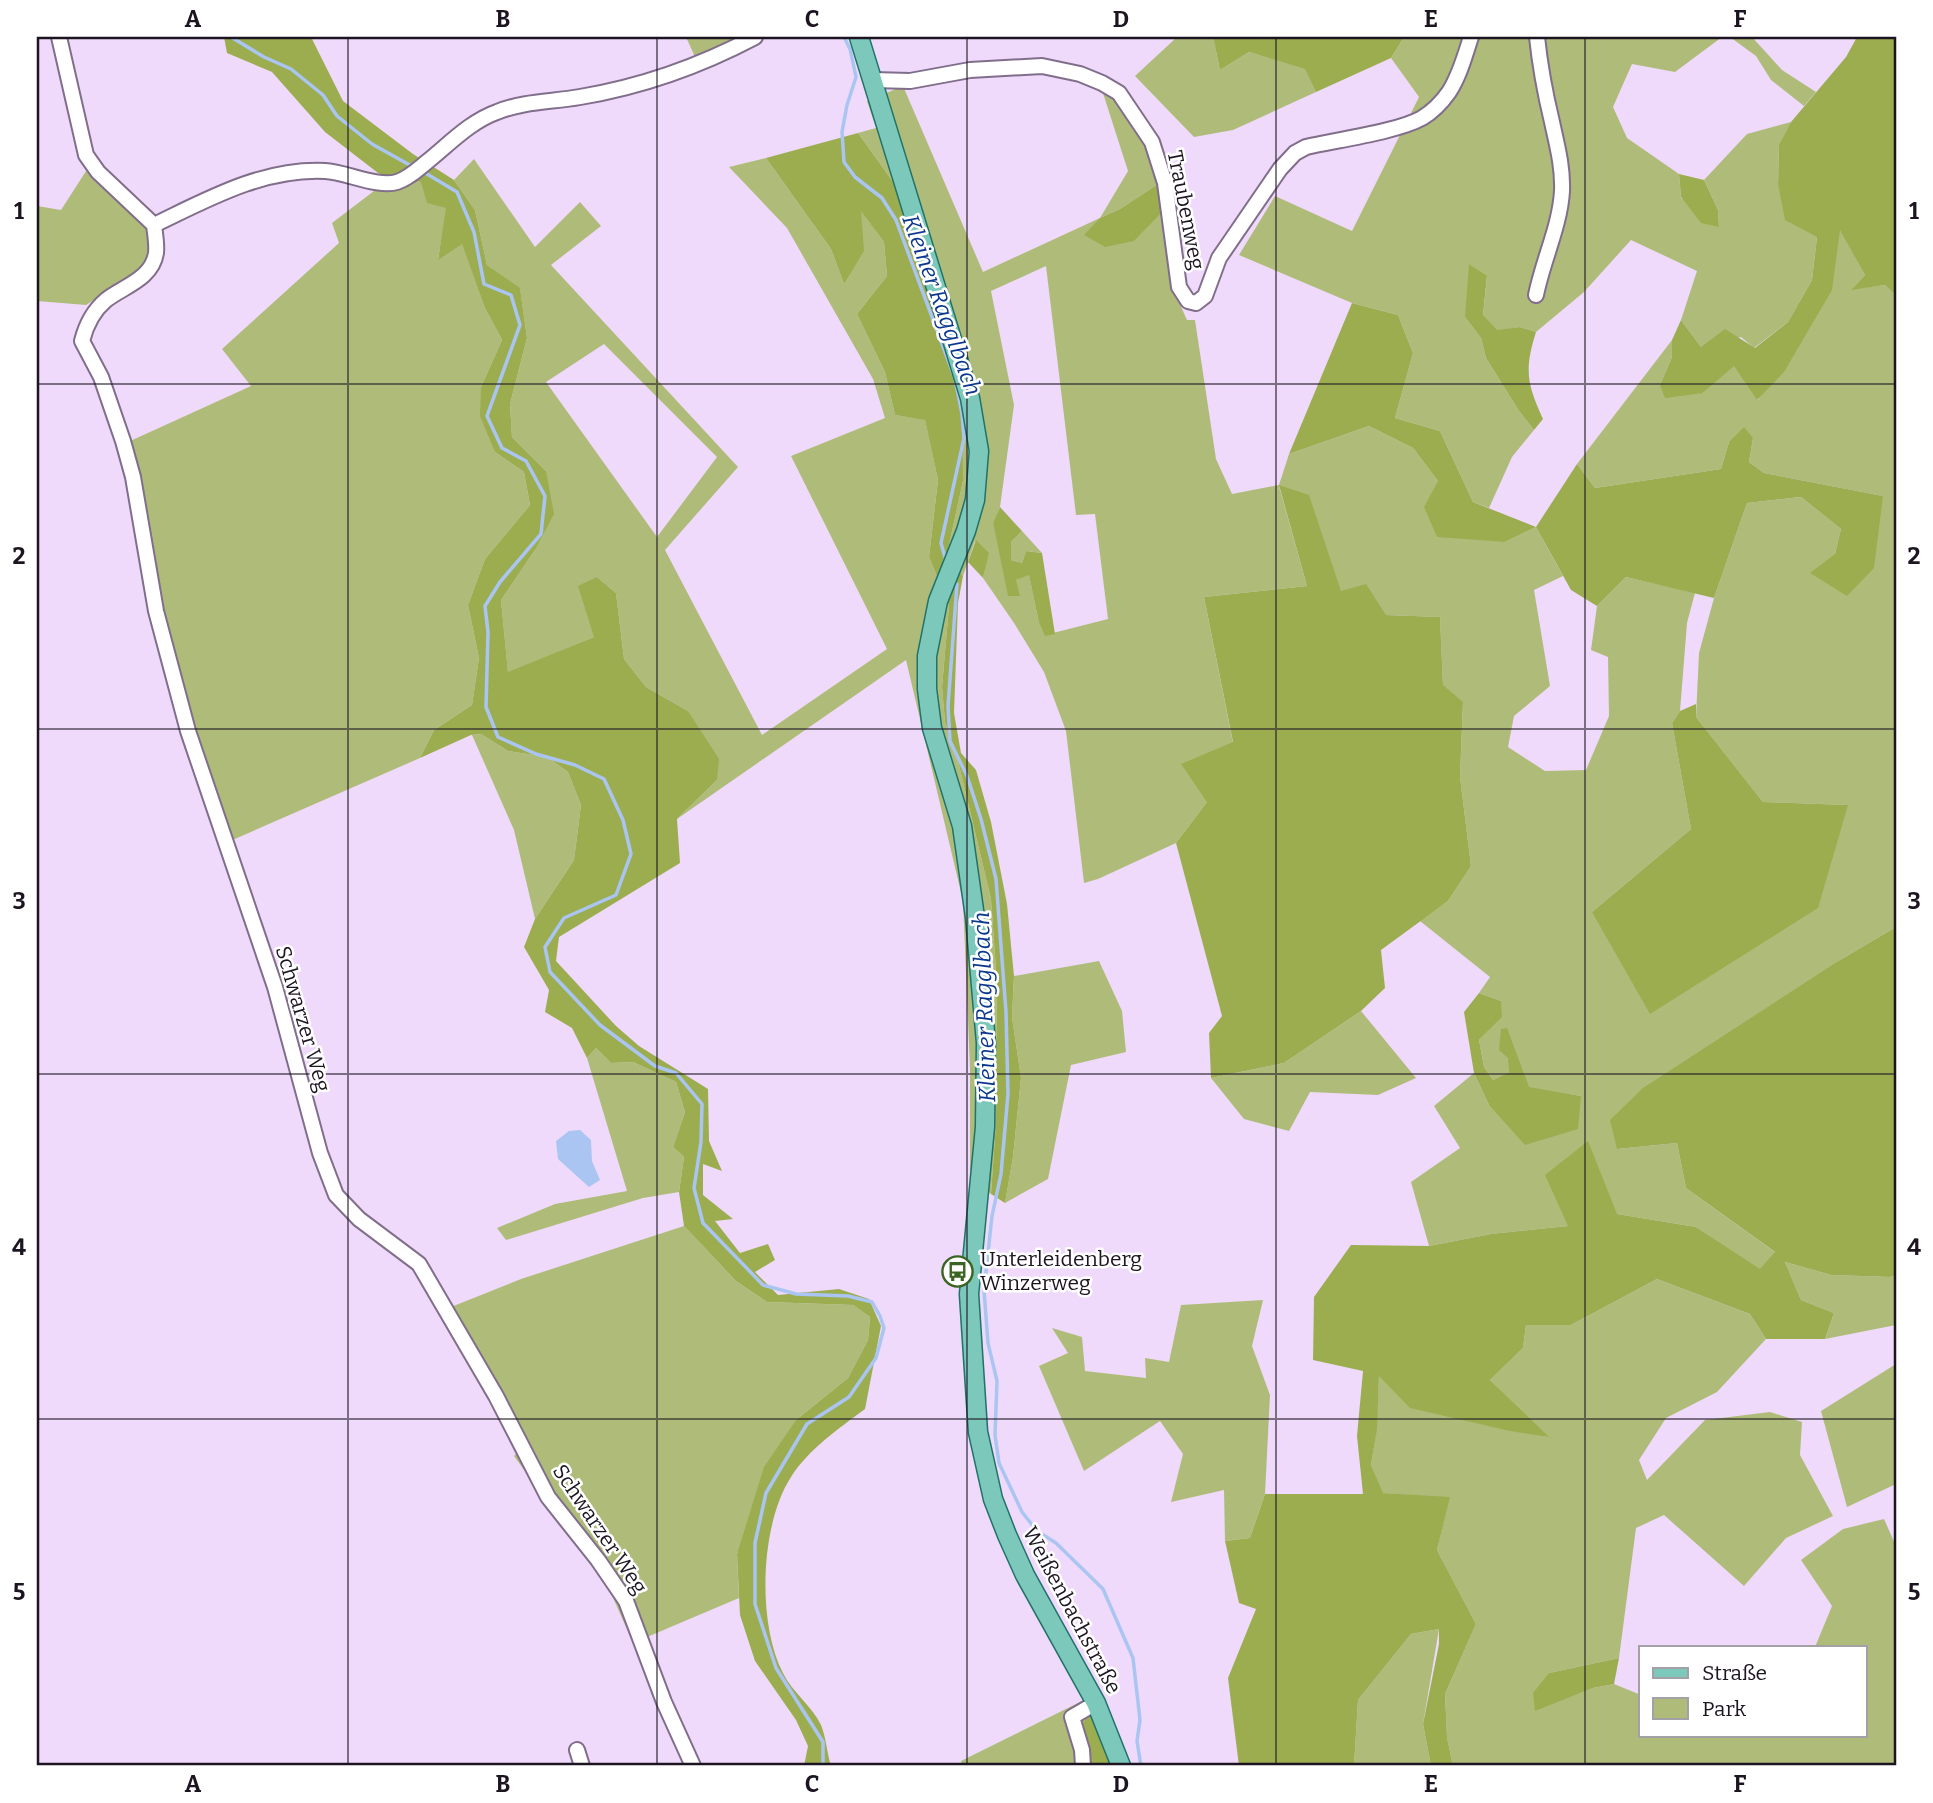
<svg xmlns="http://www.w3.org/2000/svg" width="1933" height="1803" font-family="Bitter,serif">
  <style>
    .green { fill: #afbc79; fill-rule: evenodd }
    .forest { fill: #9cad50 }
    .water { fill: #abc5f3 }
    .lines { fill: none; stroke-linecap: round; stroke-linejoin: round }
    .stream { stroke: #abc5f3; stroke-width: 3.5 }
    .minor-casing { stroke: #816e8b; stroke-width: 18 }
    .major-casing { stroke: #217268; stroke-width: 21 }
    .minor { stroke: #fff; stroke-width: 14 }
    .major { stroke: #7cc8bb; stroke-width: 18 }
    .grid { fill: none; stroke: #1c1420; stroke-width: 2; stroke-opacity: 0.55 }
    .labels { text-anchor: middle; stroke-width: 5; stroke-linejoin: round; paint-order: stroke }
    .street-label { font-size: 21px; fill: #1c1420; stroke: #fff }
    .poi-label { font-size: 21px; fill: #1c1420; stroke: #fff; text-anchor: start }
    .water-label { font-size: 23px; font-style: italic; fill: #0b378d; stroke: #fff }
    .neatline { fill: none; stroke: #1c1420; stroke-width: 2.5 }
    .grid-label { font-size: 23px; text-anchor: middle; font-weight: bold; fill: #1c1420 }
  </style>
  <rect width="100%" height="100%" fill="#efdafb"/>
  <path class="green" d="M686,37h57l-27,14 -21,6z
    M1177,37h36l7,33 29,-18 57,17 10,23 -83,38 -39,7 -59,-61z
    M1404,37h318l-47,35 -43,-8 -19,43 14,31 52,36 2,24 38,29 -1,-17 -14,-30 43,-46 44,-12 -12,24 -1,38 39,53 -5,43 -24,42 -34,26 -13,-11 -40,10 -20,-27 16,-49 -66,-31 -47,52 -48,40 -16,-5 -23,4 -14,-15 4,-40 -22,41 16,21 5,20 33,53 15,19 -22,27 -23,51 -16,-6 -33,-71 -45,-13 18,-65 -15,-38 -46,-12 -113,-48 36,-59 77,35 67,-134 -28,-39z
    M1730,37h22l30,33 34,22 -12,14 -33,-26 -15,-24z
    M903,86l80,186 117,-54 28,-47 -26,-81 17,13 16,16 29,61 -44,29 -20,9 64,-8 10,81 13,29h8l21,139 16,35 47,-9 10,-31 80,-28 44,22 25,33 67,61 31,-15 27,49 -29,14 16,96 -36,30 -6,31 37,24 41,-1 23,-54 -1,-59 -17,-7 6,-44 29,-29 69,16 -8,30 -7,88 -8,12 19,106 -99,83 255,-107 -84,-3 -67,-85 3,-64 15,-55 33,-95 54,-6 40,32 -6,25 12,42 36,-100 -119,-23 -15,-11 4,-24 -24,4 -8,27 -126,19 -18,-24 95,-124v17l-12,28 43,8 31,-28 24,35 82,-172 25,47 -13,14 33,-4 11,11v631l-56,33 -223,189 60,-6 9,45 90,65 -16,17 -64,-43 -79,-13 -49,12 -77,8 -62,12 -18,-64 49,-34 -26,-42 40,-33 15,32 92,-9 -52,-8 -20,-30v14l-16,8 -9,-13 -5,-27 22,-23v-16l-22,-8 11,-16 -70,-56 28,-20 23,-35 -11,-89 3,-74 -20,-17 -3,-69 -54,-2 -45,-24 -62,-105 28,100 -103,11 29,146 -26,59 -31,41 -78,36 -14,4 -18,-152 -22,-59 -30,-49 -31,-45 5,-25 -13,-12 -12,35 -16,-22 16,-73 -67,-295 -38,-53 18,-5 -9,-27zM1046,266l30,249 19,-1 13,105 -63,16 -6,-12 -10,-49 -13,6 -23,-58 7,-15 14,-102 -23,-114z
    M766,158l65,91 13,35 16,-75 24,33 3,34 -30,38 28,58 10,43 30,4 13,61 -9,77 20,49 -7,81 3,35 14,43 32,134 6,86 -1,137 -5,72 -17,-13 -4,-12v-102l-7,-166 -57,-241 -229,159 40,-39 -29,-69 -42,-24 -22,-28 -8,-66 -19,-16 -3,60 -86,36 -7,-73 34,-50 11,-79 -34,-34 -2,-33 17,-66 -7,-49 -33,-24 -12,-55 -21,-30 20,-21 61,88 45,-45 21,24 -50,39 187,202 -73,83 97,185 125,-86 -96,-193 94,-38 -12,-39 -86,-151 -58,-61zM604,344l113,113 -60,80 -111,-155z
    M88,168l58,57 5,27 -7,15 -58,38 -49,-4v-95l24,4z
    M391,178l30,4 26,26 -9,51 24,-16 22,63 18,34 -21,47 14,65 29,20 6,33 -45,54 -17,46 11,53 -7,47 -38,25 -14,28 -199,87 -72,-228 -21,-175 123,-56 -29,-37 117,-106 -7,-20z
    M1022,531l20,22 -16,-2 -4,12 -11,-3v-18z
    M481,734l27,17 39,6 21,15 13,33 -7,55 -39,59 -21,-89 -42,-95z
    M1099,961l23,50 4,41 -55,13 -23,114 -43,24 8,-46 8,-79 -9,-61 2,-41z
    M1361,1011l55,67 -38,17 -68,-3 -21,39 -45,-12 -33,-41 73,-15z
    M596,1048l15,15 22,-1 43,20 9,30 -12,35 11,10 -5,35 -36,6 -137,42 -9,-12 58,-24 72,-13 -40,-133z
    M684,1226l52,55 31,21 86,3 17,12 -2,23 -20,38 -52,42 -59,134 2,44 -106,45 -26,-59 -93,-128 12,-13 -75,-136 70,-28z
    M1785,1262l46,13 59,2 6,-2v50l-71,14 9,-26 -33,-13z
    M1657,1279l93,35 16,25 -49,53 -51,26 -27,42 8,20 58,-60 65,-8 32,10 -2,33 33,61 -47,22 -42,48 -80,-71 -28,13 -17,130 -70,15 -14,37 58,-22 21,-4 27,11v40h224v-88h-50l17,-41 -31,-46 42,-31 41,-10 12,27v220h-443l-6,-29 -2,-43 31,-70 -39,-74 12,-52 -67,-5 -11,-28 5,-32 3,-58 168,62 -57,-57 33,-32 3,-23h45z
    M1263,1300l-11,46 18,49 -5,99 -15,44 -25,3 -1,-51 -53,12 12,-48 -23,-33 -76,50 -45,-105 29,-13 -16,-25 30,9 3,34 61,7 -1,-20 24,4 12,-57z
    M1896,1364v120l-49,23 -26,-96z
    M1439,1629l-16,95 8,42h-77l4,-66 53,-66z
    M1088,1698l6,13 -6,55h-126l-1,-5z"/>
  <path class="forest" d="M224,37h87l32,64 70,53 41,26 21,30 12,55 33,23 7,50 -17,66 2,33 34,34 8,43 -19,36 -34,50 7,72 86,-35 -16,-51 19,-9 19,16 8,66 22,28 42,24 31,48 -2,21 -40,39 3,44 -121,74 -3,24 60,65 23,20 69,43 1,52 13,30 -19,-7v31l30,24 -18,2 25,32 28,-9 7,16 -20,12 23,23 61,-6 30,10 12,27 -16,83c-27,20 -56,40 -74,68 -31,48 -34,146 -8,196 9,19 29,33 38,52 5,12 6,28 10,41h-27l4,-20 -12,-26 -41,-59 -15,-46 -3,-61 27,-87 32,-47 52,-42 20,-38 2,-23 -17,-12 -86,-3 -31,-21 -52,-55 -5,-34 5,-35 -11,-10 12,-35 -9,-30 -43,-20 -22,1 -15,-15 -9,10 -15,-30 -27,-16 4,-22 -25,-43 11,-28 39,-59 7,-55 -13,-33 -21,-15 -39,-6 -27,-17 -10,1 -51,23 14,-28 38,-25 7,-47 -11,-53 17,-46 45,-54 -6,-33 -29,-20 -15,-36 1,-29 21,-47 -18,-34 -22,-62 -24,16 8,-52 -19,-5 -6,-21 -30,-4 -13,-5 -53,-41 -53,-60 -45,-19z
    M1213,37h191l-13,21 -75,34 -11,-23 -56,-17 -29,18z
    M1857,37h39v259l-11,-11 -34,5 14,-15 -25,-45 -8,60 -48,82 -27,28 -23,-34 -31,27 -38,5 -5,-13 12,-28v-17l9,-20 20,27 24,-18 30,19 33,-26 24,-42 5,-43 -32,-17 -7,-36 1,-39 12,-23 55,-65z
    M858,133l38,53 58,184 8,48 1,63 -16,73 16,22 -5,27 -4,110 7,40 15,17 15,52 16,82 7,72 -2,41 9,61 -8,79 -8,46 -14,-9 5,-72 1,-137 -6,-86 -32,-134 -14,-43 -3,-35 7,-81 -20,-49 9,-77 -13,-60 -30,-5 -10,-43 -28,-58 30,-38 -3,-34 -23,-31 3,40 -20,33 -13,-35 -65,-91z
    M1679,174l25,6 14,30 1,17 -18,-4 -20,-26z
    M1164,180v30l-30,31 -29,6 -21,-12 16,-17 20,-9z
    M1469,264l18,12 -4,39 14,15 23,-3 16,5c-12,38 -9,52 7,87l-9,11 -15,-19 -33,-53 -5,-20 -16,-21z
    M1352,303l46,12 15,38 -18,65 45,13 33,71 63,25 41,-63 18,24 126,-19 8,-27 15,-15 9,11 -4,24 15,11 119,23 -9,72 -27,28 -37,-23 25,-19 6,-25 -40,-32 -54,6 -33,95 -88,-21 -29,29 -26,-16 -35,-63 -31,15 -68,-5 -13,-30 14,-26 -25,-33 -44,-22 -80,28z
    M1279,485l30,10 32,96 25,-7 20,31 54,2 3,68 20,17 -3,75 11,89 -23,35 -67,49 4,38 -24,23 -77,52 -73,15 -2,-45 13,-17 -46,-173 31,-41 -26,-38 52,-22 -29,-145 103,-11z
    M1000,507l22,24 -11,11v18l11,3 4,-12 16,2 13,81 -10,2 -6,-13 -10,-48 -13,5 4,16h-12l-15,-74z
    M976,540l13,13 -6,25 -15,-16z
    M1696,704v13l67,85 85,3 -30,103 -168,106 -58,-102 99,-83 -19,-106 8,-12z
    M1896,927v348l-6,2 -59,-2 -46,-13 16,38 33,13 -9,26h-59l-16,-25 -93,-35 -86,46h-45l-3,23 -33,32 59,57 -39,-6 -100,-23 -31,-32 -2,53 -6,36 12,28 67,4 -13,53 39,74 -31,70 2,43 6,29h-22l-8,-42 16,-80v-15l-28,5 -53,66 -4,66h-115l-11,-88 28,-69 -17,-6 -14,-62 25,-3 15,-44h98l-6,-58 6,-65 -50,-11 1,-63 37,-52 78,1 62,-12 77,-8 -23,-51 43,-34 29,73 79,13 64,42 15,-17 -89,-64 -9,-45 -60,6 -7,-29 33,-32 197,-128z
    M1479,993l22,8 1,16 -23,23 5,27 9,13 16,-8 -1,-14 -9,-8 2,-21 6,-1 22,59 52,9 -3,33 -53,16 -36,-40 -15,-32 -10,-61z
    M1619,1658l-5,26 -21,4 -58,23 -2,-18 16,-20z
    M1094,1711l24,55h-30l-10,-38z"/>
  <path class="water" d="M580,1130l11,10 1,21 8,19 -11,7 -31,-28 -2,-18 13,-10z"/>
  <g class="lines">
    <path class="stream" d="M231,37l33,20 27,12 32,26 14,21 35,28 43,24
      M844,37l6,12 6,28 -9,28 -5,27 2,30 11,15 27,21 14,22 59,159 7,35 2,24 -23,105 5,18
      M422,171l35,21 17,40 10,52 27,11 9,30 -33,91 15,32 24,13 19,35 -4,38 -41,48 -15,24 3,26 -2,75 12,30 38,17 39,11 29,14 19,41 8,34 -15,41 -52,23 -19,29 5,25 50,53 55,41 21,7 26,31 -1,38 -7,46 9,35 60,62 33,9 52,2 24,6 8,14 4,12 -8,30 -27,39 -42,27 -41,69 -11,50v61l21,64 47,74v24
      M957,584l-9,122 2,35 17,35 14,43 15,60 10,133 2,82 -7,80 -9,42 -8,74 4,53 9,38 -2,54 4,28 23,49 15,19 19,12 47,46 30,69 7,62 -3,21 4,25"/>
    <defs>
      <path id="minor" d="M59,37l27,118 12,17 56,53
        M873,80l37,1 60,-11 72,-4 38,8 22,9 17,10 33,49 13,41 14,104 9,14 8,2 9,-7 14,-38 61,-89 15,-16 11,-6c30,-7 91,-15 116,-29 10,-6 20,-16 27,-26 11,-17 16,-37 22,-55
        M154,225c1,9 3,19 2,28 -4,26 -32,33 -50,47 -13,11 -20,25 -24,41l19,36 22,64 10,36 23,134 32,120 87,256 45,166 16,42 23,24 60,45 77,132 52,101 50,63 28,41 38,101 29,64
        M154,225c54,-26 109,-57 171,-54 21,1 53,17 72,11 12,-4 21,-13 31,-21 21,-17 43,-40 69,-49 27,-11 55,-10 83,-15 60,-10 122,-32 175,-60
        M1536,295c7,-35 24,-69 26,-104 1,-24 -5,-46 -10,-69 -7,-29 -12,-56 -15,-85
        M577,1750l5,16
        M1083,1766l-1,-16 -10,-33 24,-14"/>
      <path id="major" d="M859,37l111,361 9,53 -4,49 -9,31 -28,70 -11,55v33l5,39 30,98 13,91 11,126 -1,84 -16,167 9,138 15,67 14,36 18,40 71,128 25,63"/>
    </defs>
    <use href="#minor" class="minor-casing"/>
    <use href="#major" class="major-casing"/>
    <use href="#minor" class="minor"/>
    <use href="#major" class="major"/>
  </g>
  <path class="grid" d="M348,37v1729M657,37v1729M967,37v1729M1276,37v1729M1585,37v1729M37,384h1859M37,729h1859M37,1074h1859M37,1419h1859"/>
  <defs>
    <symbol id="bus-ring" viewBox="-11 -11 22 22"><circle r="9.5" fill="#fff" stroke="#396422" stroke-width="1.5"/><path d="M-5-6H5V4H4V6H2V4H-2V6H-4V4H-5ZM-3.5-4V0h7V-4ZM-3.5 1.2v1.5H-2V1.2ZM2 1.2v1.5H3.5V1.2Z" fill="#396422"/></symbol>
  </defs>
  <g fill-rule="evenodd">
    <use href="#bus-ring" x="940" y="1254" width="35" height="35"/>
  </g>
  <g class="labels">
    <g class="street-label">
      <text transform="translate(1186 210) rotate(79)" y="7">Traubenweg</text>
      <text transform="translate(303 1019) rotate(74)" y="7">Schwarzer Weg</text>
      <text transform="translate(600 1529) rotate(56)" y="7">Schwarzer Weg</text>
      <text transform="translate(1072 1610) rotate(62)" y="7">Weißenbachstraße</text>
    </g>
    <g class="poi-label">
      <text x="980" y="1266">Unterleidenberg<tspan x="980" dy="24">Winzerweg</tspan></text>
    </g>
    <g class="water-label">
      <text transform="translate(942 305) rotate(70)" y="8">Kleiner Ragglbach</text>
      <text transform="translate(984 1007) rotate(-92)" y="8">Kleiner Ragglbach</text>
    </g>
  </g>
  <rect width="1933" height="1803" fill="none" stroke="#ffffff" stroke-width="77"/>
  <rect x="1639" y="1646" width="228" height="91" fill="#ffffff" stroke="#a4a1a6" stroke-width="2"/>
  <rect x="1653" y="1668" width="35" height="10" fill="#7cc8bb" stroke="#a4a1a6" stroke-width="2"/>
  <text x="1702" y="1680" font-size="21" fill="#1c1420">Straße</text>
  <rect x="1653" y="1698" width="35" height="21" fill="#afbc79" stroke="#a4a1a6" stroke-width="2"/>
  <text x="1702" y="1716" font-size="21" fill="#1c1420">Park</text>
  <rect x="38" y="38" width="1857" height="1726" class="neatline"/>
  <g class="grid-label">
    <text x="193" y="27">A</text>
    <text x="503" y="27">B</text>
    <text x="812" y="27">C</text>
    <text x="1121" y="27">D</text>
    <text x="1431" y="27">E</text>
    <text x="1740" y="27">F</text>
    <text x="19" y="219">1</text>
    <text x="1914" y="219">1</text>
    <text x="19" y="564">2</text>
    <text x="1914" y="564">2</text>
    <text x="19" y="909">3</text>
    <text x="1914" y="909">3</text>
    <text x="19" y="1255">4</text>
    <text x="1914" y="1255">4</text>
    <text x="19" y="1600">5</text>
    <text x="1914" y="1600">5</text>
    <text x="193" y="1792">A</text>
    <text x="503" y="1792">B</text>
    <text x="812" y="1792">C</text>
    <text x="1121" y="1792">D</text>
    <text x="1431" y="1792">E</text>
    <text x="1740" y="1792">F</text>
  </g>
</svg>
